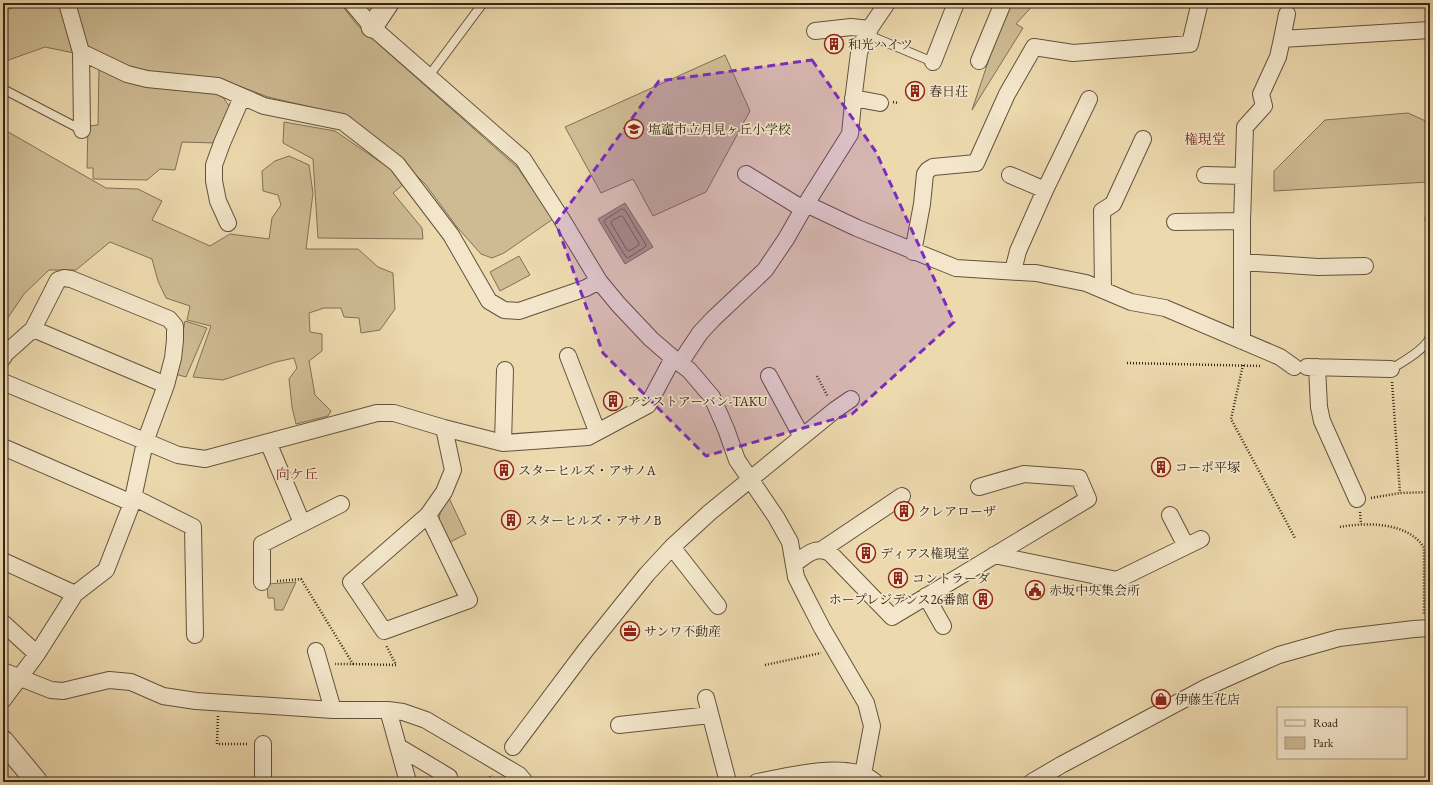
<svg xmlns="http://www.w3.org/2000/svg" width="1433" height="785" font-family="'EB Garamond','Noto Serif JP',serif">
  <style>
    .green { fill: #cebb94; stroke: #817055 }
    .water { fill: #ae9c7a; stroke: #7d6d52 }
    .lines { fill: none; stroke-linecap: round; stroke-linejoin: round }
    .shore { stroke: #716148; stroke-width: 1 }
    .service-casing { stroke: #62533c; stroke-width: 10 }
    .minor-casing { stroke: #62533c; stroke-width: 18 }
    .tertiary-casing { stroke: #62533c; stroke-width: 23 }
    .path { stroke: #342616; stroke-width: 2.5; stroke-dasharray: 1 2; stroke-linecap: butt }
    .service { stroke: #f3e6ca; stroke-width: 8 }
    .minor { stroke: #f3e6ca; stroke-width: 16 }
    .tertiary { stroke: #f3e6ca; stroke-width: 21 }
    .marked { fill: #7b2cbf; fill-opacity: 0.2; stroke: #7b2cbf; stroke-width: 3; stroke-dasharray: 8 5; stroke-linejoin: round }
    .labels { text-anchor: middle; stroke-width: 3.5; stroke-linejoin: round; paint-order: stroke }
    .poi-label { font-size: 13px; fill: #342616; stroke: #f3e6ca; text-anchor: start }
    .neighbourhood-label { font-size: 14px; fill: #7a1f14; stroke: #f3e6ca }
  </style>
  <rect width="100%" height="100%" fill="#edd9ae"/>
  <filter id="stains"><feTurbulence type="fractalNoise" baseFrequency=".005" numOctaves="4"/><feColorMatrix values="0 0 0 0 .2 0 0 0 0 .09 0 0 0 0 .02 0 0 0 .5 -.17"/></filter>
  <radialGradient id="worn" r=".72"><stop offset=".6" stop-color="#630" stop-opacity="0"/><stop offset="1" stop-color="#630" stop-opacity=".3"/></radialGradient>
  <path class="green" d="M26,3h35l13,50 -29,-6 -42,15v-51z
    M72,3h268l18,23 160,142 35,51 -49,34 -12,5 -11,-4 -24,-27 -31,-42 -34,-34 -47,-36 -77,-18 -47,-18 -88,-9 -50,-23z
    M1010,3h25l-19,21 7,4 -51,82 24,-72z
    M725,55l25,56 -44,81 -53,24 -20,-37 -32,14 -36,-66z
    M99,68l38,17 76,5 9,6 10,14 -17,33 -33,-1 -7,28 -15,-1 -13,11 -54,-1v-11h-6l1,-42 10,-1z
    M1408,113l22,10v96l-5,2 3,-39 -154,9v-20l51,-51z
    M284,122l51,9 60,41 10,11 -12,10 29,35 1,11 -105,-1 -5,-79 -30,-16z
    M3,129l103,59 32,1 24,12 -10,19 58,26 20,-12 39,5 3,-21 9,-13 -3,-10 -15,-4 -1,-20 13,-10 14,-5 20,9 4,28 -7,56h52l20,18 15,6 2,36 -15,21 -19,3 -2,-15 -15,-1 -3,-9h-17l-15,5 1,19 12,2v17l-13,10 6,34 16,16 -3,5 -32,8 -4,-17 -3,-28 8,-11 -3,-10 -18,4 -53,18 -30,-3 18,-51 -24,-6 3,-14 -24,-8 -8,-17 -6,-22 -42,-17 -34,28h-27l-25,24 -21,31z
    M519,256l11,19 -30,16 -10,-19z
    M185,321l22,7 -21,49 -11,-3z
    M449,498l17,36 -18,9c-11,-23 -13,-24 1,-45z
    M296,582l-13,28h-8l-1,-12h-6l-1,-14z"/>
  <path class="water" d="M625,203l28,44 -28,17 -27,-45z"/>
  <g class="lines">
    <path class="shore" d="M622,209l3,1 21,35 -1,2 -17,11 -2,-1 -22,-35 1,-2z
      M621,216l2,1 16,26v2l-10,6 -2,-1 -16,-27 1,-2z"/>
    <defs>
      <path id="service" d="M866,34l67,28
        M428,77l55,-74
        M3,89l79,41
        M1391,369c10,-6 37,-21 39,-33"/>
      <path id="minor" d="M67,3l14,49 1,78
        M352,3l20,24 151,132 38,59 38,63 19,23 33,35 22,19 16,12 23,27 14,32 11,31 39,57 14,25 6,35 8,16 18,35 44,75 6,23 -9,48
        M815,31l36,-4 19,2
        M1282,39l5,-25
        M81,52l46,22 20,5 71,7 46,20 79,16 54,42 54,71 38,66 15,9 15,1 67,-23 13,-7
        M979,61l24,-58
        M933,62l23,-59
        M853,98l27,5
        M746,174l57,35
        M1010,175l35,15
        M1205,175l38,1
        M806,204l51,24 99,40 80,5 50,10 45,19 34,6 115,49 14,10
        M1175,222l67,-1
        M228,223l-10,-22 -4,-20v-16l8,-22 20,-46
        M913,252l9,-48 3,-30 3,-4 5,-3 43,-4 31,-69 27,-47 39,6 117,-9 9,-38
        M1242,262l76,5 47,-1
        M1013,271l5,-20 27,-61 44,-91
        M1103,289l-1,-78 11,-7 30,-65
        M33,329l133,56
        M1242,341v-120l3,-94 19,-21 -3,-12 17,-37 4,-18 148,-9
        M568,356l29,75
        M3,358l2,-4 28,-25 25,-49 6,-2 7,1 98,40 6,7v14l-2,18 -7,27 -21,57 -13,61 -26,67 -31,24 -38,60 -34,46
        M680,363l20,-30 13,-14 52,-49 21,-31 20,-35 44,-70 4,-41 5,-40 7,-19 21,-31
        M1307,367l84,2
        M1317,367l2,40 3,14 35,78
        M769,376l33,61
        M3,382l175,73 27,4 172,-46h17l50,15 59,15 85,-6 60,-32 25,-47
        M268,442l34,81
        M503,443l2,-73
        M3,447l129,56
        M133,497l60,30 2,108
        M428,515l41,85 -85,31 -33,-49 77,-67 16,-23 9,-22 -9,-42
        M1170,515l16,31
        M672,547l46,59
        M823,549l79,-53
        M994,555l123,25 84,-41
        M3,561l72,33
        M794,564c12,-8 21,-19 36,-11l62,64 196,-118 -9,-21 -55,-4 -45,13
        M262,582v-38l79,-40
        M926,596l17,30
        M3,623l34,31
        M316,651l17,59
        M3,671l48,19 12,1 46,-11 22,2 32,14 33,5 137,9h55l15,2 23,8 93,55 6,7
        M706,698l22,84
        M388,710l20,72
        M619,725l91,-10
        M399,747l50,30 -4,5
        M513,747l72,-96 62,-77 25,-27 37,-34 126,-103 16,-11
        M263,782v-38
        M757,782c34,-6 71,-17 105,-8 4,1 9,5 13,8
        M1032,782l29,-17 146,-78 72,-32 60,-17 75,-9 16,-1"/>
      <path id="tertiary" d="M372,27l16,-24
        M3,741l34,41"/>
    </defs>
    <use href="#service" class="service-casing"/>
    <use href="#minor" class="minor-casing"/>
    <use href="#tertiary" class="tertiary-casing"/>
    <path class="path" d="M1429,73l1,5
      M893,102l6,1
      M1127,363l135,3
      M1243,365l-12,54 64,119
      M817,376l11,21
      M1392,382l8,111
      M1371,498l29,-5 30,-1
      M1360,512l1,12
      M1340,527c26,-5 69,-5 84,21v66
      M277,581l24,-2 52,85h-18
      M353,664l43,1 -10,-20
      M765,665l56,-12
      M218,716l-1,28h32
      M486,782l6,-7"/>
    <use href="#service" class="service"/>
    <use href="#minor" class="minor"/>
    <use href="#tertiary" class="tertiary"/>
  </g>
  <path class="marked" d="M812,60l64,92 78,170 -102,92 -146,42 -103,-103 -47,-130 103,-142z"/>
  <defs>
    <symbol id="building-ring" viewBox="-11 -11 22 22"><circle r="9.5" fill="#f3e6ca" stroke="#8f2418" stroke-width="1.5"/><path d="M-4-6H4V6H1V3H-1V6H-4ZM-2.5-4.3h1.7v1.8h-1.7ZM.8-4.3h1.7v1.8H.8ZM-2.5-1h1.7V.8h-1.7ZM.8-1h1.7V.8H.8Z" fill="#8f2418"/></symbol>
    <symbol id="school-ring" viewBox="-11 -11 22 22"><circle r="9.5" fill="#f3e6ca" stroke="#8f2418" stroke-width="1.5"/><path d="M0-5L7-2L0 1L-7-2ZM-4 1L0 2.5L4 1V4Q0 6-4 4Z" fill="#8f2418"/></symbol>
    <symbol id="civic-ring" viewBox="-11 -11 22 22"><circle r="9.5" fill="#f3e6ca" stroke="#8f2418" stroke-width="1.5"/><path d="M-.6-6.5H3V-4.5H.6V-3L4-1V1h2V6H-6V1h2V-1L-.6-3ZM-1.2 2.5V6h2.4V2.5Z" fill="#8f2418"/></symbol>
    <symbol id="office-ring" viewBox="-11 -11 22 22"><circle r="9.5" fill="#f3e6ca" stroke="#8f2418" stroke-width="1.5"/><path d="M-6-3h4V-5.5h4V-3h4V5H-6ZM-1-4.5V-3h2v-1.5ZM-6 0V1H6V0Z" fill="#8f2418"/></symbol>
    <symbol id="shop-ring" viewBox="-11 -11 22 22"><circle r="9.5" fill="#f3e6ca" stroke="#8f2418" stroke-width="1.5"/><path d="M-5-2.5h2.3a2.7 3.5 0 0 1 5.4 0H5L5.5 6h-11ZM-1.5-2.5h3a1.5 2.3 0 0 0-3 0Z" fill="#8f2418"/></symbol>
  </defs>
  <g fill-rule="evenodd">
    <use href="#building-ring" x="823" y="33" width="22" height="22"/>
    <use href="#building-ring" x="904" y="80" width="22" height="22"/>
    <use href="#school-ring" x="623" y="118" width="22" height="22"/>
    <use href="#building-ring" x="602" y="390" width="22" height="22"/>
    <use href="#building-ring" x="1150" y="456" width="22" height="22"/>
    <use href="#building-ring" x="493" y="459" width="22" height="22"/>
    <use href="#building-ring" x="893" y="500" width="22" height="22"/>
    <use href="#building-ring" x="500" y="509" width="22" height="22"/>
    <use href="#building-ring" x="855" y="542" width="22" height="22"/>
    <use href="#building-ring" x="887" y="567" width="22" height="22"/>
    <use href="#civic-ring" x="1024" y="579" width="22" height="22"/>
    <use href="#building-ring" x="972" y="588" width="22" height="22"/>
    <use href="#office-ring" x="619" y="620" width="22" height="22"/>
    <use href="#shop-ring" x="1150" y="688" width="22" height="22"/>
  </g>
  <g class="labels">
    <g class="poi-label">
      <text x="848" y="49">和光ハイツ</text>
      <text x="929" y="96">春日荘</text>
      <text x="648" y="134">塩竈市立月見ヶ丘小学校</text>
      <text x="627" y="406">アシストアーバン-TAKU</text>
      <text x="1175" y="472">コーポ平塚</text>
      <text x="518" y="475">スターヒルズ・アサノA</text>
      <text x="918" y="516">クレアローザ</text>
      <text x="525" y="525">スターヒルズ・アサノB</text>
      <text x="880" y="558">ディアス権現堂</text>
      <text x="912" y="583">コントラーダ</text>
      <text x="1049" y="595">赤坂中央集会所</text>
      <text x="969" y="604" text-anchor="end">ホープレジデンス26番館</text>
      <text x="644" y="636">サンワ不動産</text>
      <text x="1175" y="704">伊藤生花店</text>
    </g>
    <g class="neighbourhood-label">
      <text x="1205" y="144">権現堂</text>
      <text x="297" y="479">向ケ丘</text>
    </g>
  </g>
  <rect width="1433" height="785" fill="none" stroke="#edd9ae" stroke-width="16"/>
  <rect x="4" y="4" width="1425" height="777" fill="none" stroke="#342616" stroke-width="2"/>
  <rect x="8" y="8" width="1417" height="769" fill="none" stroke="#342616"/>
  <rect x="1277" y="707" width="130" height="52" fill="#f3e6ca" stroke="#a79982"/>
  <rect x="1285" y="720" width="20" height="6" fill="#f3e6ca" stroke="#a79982"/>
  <text x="1313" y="727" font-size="12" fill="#342616">Road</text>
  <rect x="1285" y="737" width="20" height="12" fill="#cebb94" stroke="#a79982"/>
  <text x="1313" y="747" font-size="12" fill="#342616">Park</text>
  <rect width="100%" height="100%" filter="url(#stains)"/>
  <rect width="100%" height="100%" fill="url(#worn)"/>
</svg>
